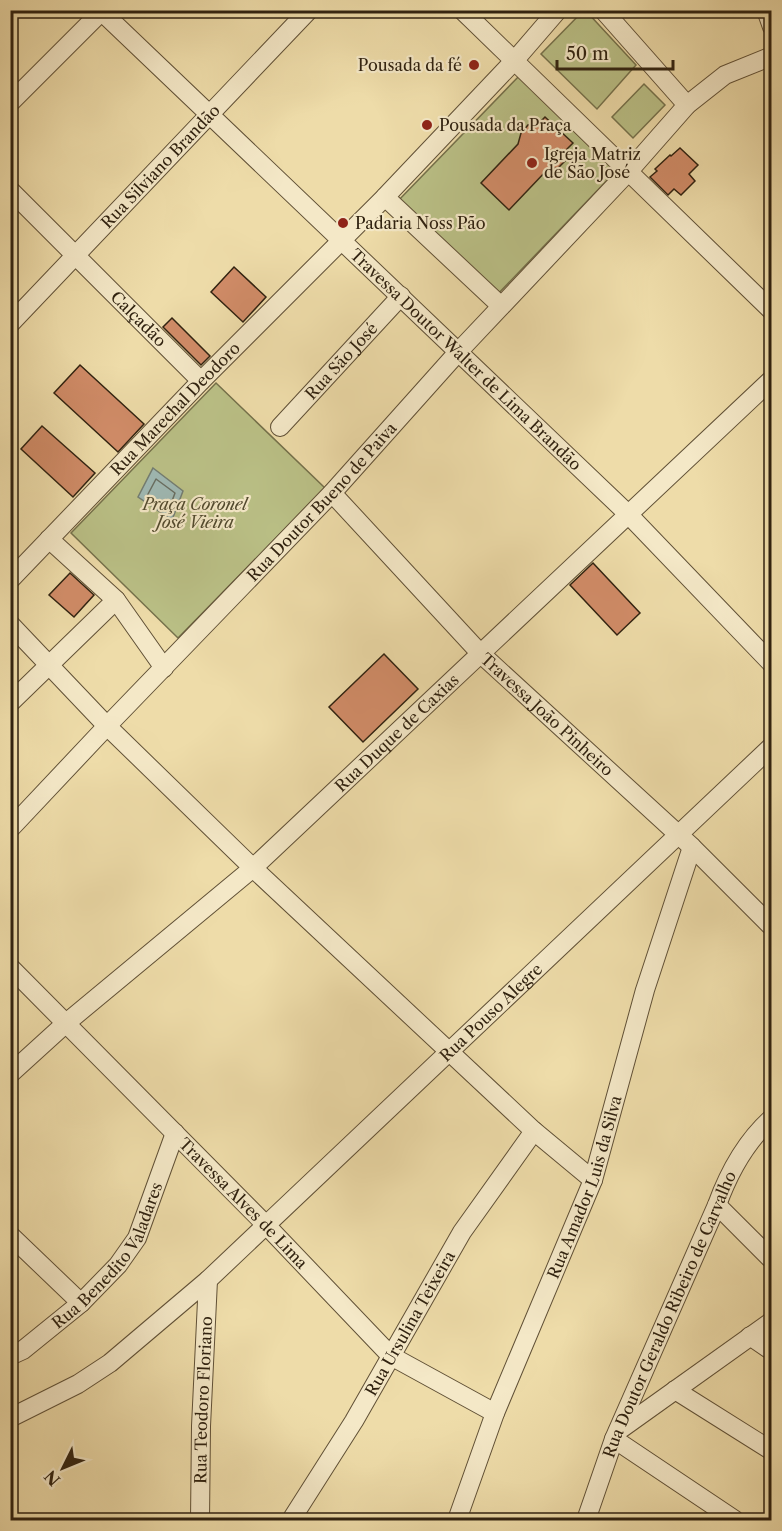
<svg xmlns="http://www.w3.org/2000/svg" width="782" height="1531" font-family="'Libre Caslon Text',serif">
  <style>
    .green { fill: #bac086; stroke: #75714b; stroke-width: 1.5 }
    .water { fill: #9fb9b4; stroke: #737d72; stroke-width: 1.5 }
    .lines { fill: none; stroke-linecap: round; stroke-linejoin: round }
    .shore { stroke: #686e62; stroke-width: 1.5 }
    .building { fill: #d18c68; stroke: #302210; stroke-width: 1.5 }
    .minor-casing { stroke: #605036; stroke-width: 20 }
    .minor { stroke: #f4e8c7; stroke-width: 18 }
    .poi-dot { fill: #8f2418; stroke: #f4e8c7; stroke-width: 2 }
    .labels { text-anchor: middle; stroke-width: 4.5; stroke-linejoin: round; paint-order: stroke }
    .poi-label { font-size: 16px; fill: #302210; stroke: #f4e8c7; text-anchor: start }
    .street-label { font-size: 16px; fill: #302210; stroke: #f4e8c7 }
    .park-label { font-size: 16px; font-style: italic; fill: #524a2e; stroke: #f4e8c7 }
  </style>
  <rect width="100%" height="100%" fill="#eedca9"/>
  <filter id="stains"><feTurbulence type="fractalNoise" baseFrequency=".00333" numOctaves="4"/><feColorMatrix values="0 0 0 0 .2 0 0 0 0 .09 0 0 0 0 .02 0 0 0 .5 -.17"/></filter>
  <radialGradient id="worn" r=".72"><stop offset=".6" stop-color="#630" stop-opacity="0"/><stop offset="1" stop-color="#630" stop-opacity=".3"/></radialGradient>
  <path class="green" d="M583,11h3l50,54 -39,44 -56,-55z
    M520,75l98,94 -123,128 -99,-94z
    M644,84l21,21 -32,33 -21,-21z
    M216,383l109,105 -147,150 -107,-105z"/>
  <path class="water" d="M153,468l30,23 -11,29 -34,-23z"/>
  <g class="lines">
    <path class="shore" d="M156,479l19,14 -6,16 -22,-13z"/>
  </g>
  <path class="building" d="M545,117l28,26 -6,6v10l-9,9 -10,1 -39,41 -28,-27 37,-39 3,-11 7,-8 12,-3z
    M680,148l18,17 -9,9 6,7 -14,14 -7,-6 -6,6 -18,-18 7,-6 -2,-2 15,-14 1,1z
    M234,267l32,30 -23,25 -32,-30z
    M172,318l38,38 -9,9 -38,-38z
    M80,365l64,59 -26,28 -64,-59z
    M42,426l53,47 -22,24 -52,-48z
    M593,563l47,50 -23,22 -47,-50z
    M70,573l24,22 -20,22 -25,-22z
    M384,654l34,35 -55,53 -34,-35z"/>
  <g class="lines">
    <defs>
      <g id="minor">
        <path id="s1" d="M100,10l528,504 144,150"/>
        <path d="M462,10l310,301"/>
        <path d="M603,10l84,95"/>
        <path d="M766,10l6,17"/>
        <path d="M10,103l93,-93"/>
        <path id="s2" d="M10,190l191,191"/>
        <path d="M385,197l116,109"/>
        <path id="s3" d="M10,324l299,-314"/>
        <path id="s4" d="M280,427l121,-131"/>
        <path id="s5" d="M332,493l148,160 212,194 80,80"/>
        <path d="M49,539l67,61 48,68"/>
        <path id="s6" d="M10,580l191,-199 184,-184 129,-136 44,-51"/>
        <path d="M10,624l97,102 146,142 281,263 59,49"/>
        <path d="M10,703l106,-103"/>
        <path id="s7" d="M10,829l97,-103 225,-233 127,-142 170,-180 58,-66 38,-30 47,-19"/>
        <path id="s8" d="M10,967l256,258 125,131 104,57"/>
        <path id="s9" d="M10,1074l55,-50 188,-156 519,-489"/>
        <path d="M717,1205l55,55"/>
        <path d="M10,1235l71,68"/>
        <path d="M750,1336l22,15"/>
        <path id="s10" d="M10,1356l13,-6 58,-47 37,-38 19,-27 38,-105"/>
        <path d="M675,1390l97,61"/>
        <path id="s11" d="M10,1418l68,-34 32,-21 98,-83 564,-534"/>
        <path d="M618,1431l154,-110"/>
        <path d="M614,1439l121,81"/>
        <path id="s12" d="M200,1520l1,-94 7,-146"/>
        <path id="s13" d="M291,1520l63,-99 108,-189 72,-101"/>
        <path id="s14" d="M457,1520l38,-107 98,-233 52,-190 47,-143"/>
        <path id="s15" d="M586,1520l28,-81 103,-234c12,-33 28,-63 55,-87"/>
      </g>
    </defs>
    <use href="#minor" class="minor-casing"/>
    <use href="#minor" class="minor"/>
  </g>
  <g class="poi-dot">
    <circle cx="474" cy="65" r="6"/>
    <circle cx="427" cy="125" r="6"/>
    <circle cx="532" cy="163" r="6"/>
    <circle cx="343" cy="223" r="6"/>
  </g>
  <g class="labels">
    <g class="poi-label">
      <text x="462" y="71" text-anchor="end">Pousada da fé</text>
      <text x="439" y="131">Pousada da Praça</text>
      <text x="544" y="160">Igreja Matriz<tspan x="544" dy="18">de São José</tspan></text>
      <text x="355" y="229">Padaria Noss Pão</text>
    </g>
    <g class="street-label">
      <text dy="6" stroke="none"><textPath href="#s3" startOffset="218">Rua Silviano Brandão</textPath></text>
      <text dy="6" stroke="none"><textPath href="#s2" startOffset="182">Calçadão</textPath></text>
      <text dy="6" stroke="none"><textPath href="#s1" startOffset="506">Travessa Doutor Walter de Lima Brandão</textPath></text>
      <text dy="6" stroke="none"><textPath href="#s4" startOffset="90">Rua São José</textPath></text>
      <text dy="6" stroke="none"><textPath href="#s6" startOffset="238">Rua Marechal Deodoro</textPath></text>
      <text dy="6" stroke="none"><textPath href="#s7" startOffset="452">Rua Doutor Bueno de Paiva</textPath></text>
      <text dy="6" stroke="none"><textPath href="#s5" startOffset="309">Travessa João Pinheiro</textPath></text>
      <text dy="6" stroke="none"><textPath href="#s9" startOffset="516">Rua Duque de Caxias</textPath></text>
      <text dy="6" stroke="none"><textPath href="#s11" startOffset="632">Rua Pouso Alegre</textPath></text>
      <text dy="6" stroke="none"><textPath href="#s14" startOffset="357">Rua Amador Luis da Silva</textPath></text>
      <text dy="6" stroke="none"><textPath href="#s8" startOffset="332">Travessa Alves de Lima</textPath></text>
      <text dy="6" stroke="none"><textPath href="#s10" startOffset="144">Rua Benedito Valadares</textPath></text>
      <text dy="6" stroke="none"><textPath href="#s15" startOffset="222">Rua Doutor Geraldo Ribeiro de Carvalho</textPath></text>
      <text dy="6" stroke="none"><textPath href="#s13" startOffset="230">Rua Ursulina Teixeira</textPath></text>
      <text dy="6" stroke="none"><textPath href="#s12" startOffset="120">Rua Teodoro Floriano</textPath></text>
    </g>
    <g class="park-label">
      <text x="195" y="510">Praça Coronel<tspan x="195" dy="18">José Vieira</tspan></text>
    </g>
  </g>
  <rect width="782" height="1531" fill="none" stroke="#eedca9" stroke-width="36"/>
  <rect x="12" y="12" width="758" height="1507" fill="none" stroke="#302210" stroke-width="3"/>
  <rect x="18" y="18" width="746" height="1495" fill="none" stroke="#302210" stroke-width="1.5"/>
  <g transform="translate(63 1468) rotate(227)" stroke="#f4e8c7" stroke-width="4.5" paint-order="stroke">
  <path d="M0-4.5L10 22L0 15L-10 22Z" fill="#302210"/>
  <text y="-9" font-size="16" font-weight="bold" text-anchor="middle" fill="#302210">N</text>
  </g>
  <path d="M557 60v9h116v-9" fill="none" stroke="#302210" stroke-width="3"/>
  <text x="566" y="60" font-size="18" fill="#302210" stroke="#f4e8c7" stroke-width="4.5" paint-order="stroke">50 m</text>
  <rect width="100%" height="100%" filter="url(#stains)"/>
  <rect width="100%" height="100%" fill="url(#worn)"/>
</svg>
